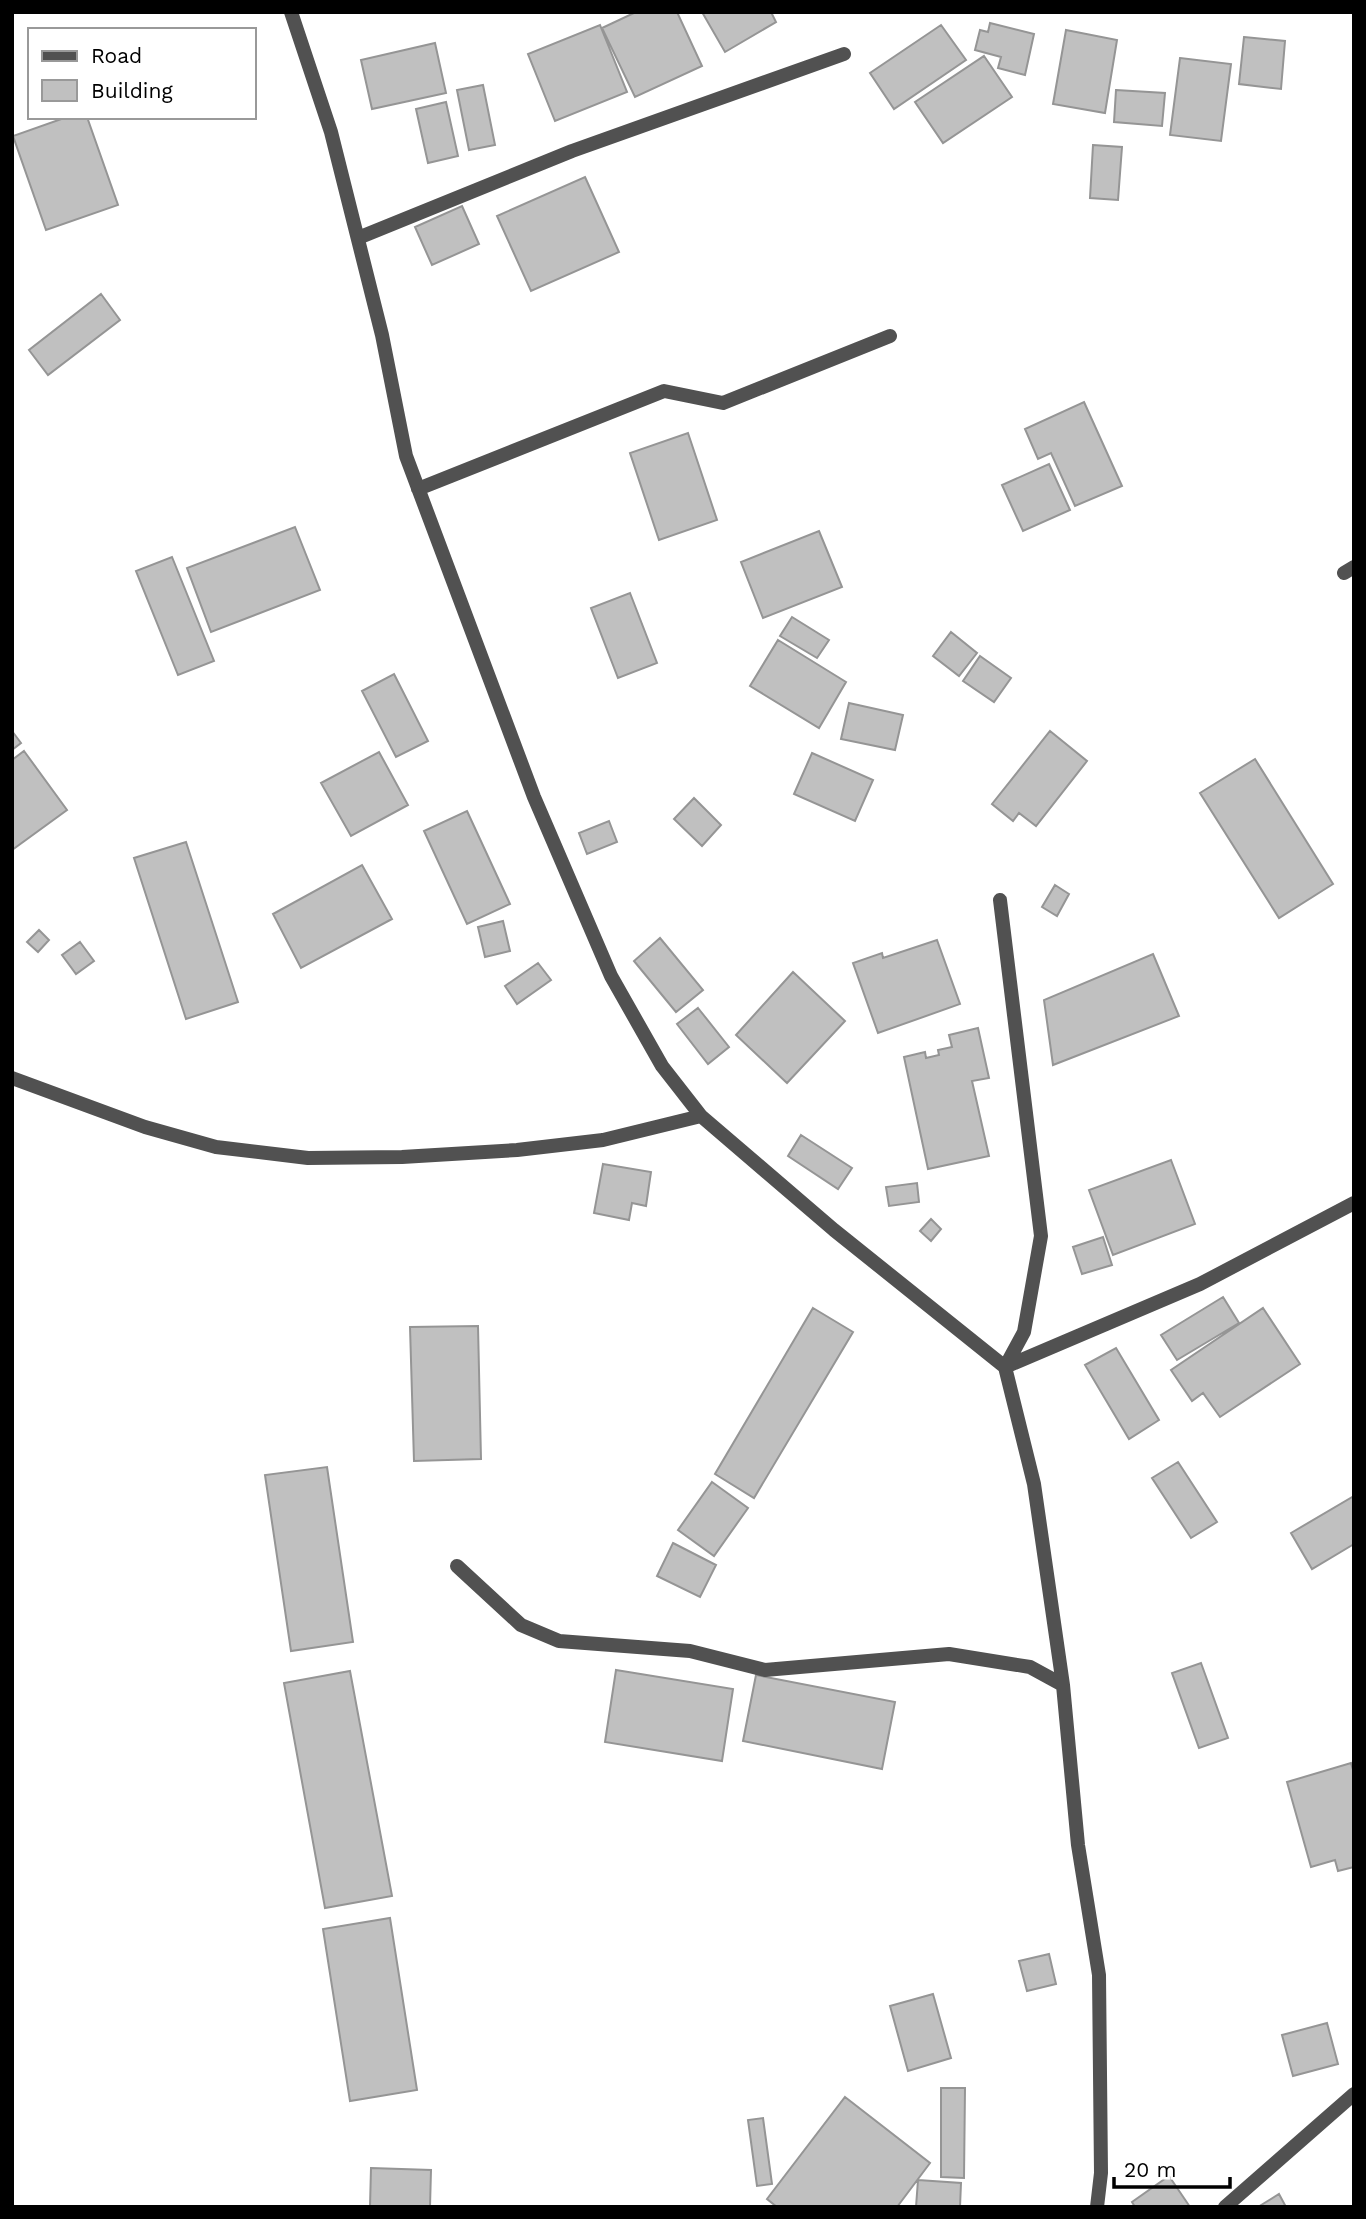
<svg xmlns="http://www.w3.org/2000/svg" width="1366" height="2219" font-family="'Work Sans',sans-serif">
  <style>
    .building { fill: #c0c0c0; stroke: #959595; stroke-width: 2 }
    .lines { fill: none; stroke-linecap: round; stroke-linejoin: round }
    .street { stroke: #515151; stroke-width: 14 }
  </style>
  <rect width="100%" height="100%" fill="#fff"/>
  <path class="building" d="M636,12h41l25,54 -67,31 -33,-69z
    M702,12h69l5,10 -51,30z
    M990,23l44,11 -9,41 -27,-7 3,-11 -26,-7 5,-20 8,2z
    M600,25l27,67 -72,29 -27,-67z
    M941,25l25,35 -72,49 -24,-36z
    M1066,30l51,10 -12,73 -52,-9z
    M1244,37l41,4 -4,48 -42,-5z
    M435,43l11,50 -74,16 -11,-49z
    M984,56l28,41 -69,46 -28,-41z
    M1180,58l51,6 -10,77 -51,-6z
    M483,85l12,60 -26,5 -12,-60z
    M1116,90l49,3 -3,33 -48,-4z
    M446,102l12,54 -30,7 -12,-54z
    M67,117h20l31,88 -72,25 -33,-94z
    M1093,145l29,2 -4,53 -28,-2z
    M585,177l34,75 -88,39 -34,-75z
    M462,206l17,38 -47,21 -17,-38z
    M101,294l19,26 -72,55 -19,-25z
    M1084,402l38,84 -47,20 -24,-53 -13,6 -13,-30z
    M688,433l29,87 -58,20 -29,-87z
    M1049,464l21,46 -47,21 -21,-46z
    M295,527l25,63 -109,42 -24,-64z
    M819,531l23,56 -79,31 -22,-56z
    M172,557l42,104 -36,14 -42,-104z
    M630,593l27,70 -39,15 -27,-70z
    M792,617l37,23 -12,18 -37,-22z
    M951,632l26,21 -18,23 -26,-20z
    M778,640l68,42 -27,46 -69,-42z
    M980,656l31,22 -17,24 -31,-21z
    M394,674l34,67 -32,16 -34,-66z
    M849,703l54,12 -8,35 -54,-11z
    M12,731l9,12 -9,7z
    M1050,731l37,30 -51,65 -17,-13 -6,8 -21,-17z
    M24,751l43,59 -55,40v-90z
    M379,752l29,53 -57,31 -30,-53z
    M812,753l61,27 -18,41 -61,-27z
    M1255,759l78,125 -54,34 -79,-125z
    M694,798l27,27 -19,21 -28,-27z
    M467,811l43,93 -43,20 -43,-93z
    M609,821l8,21 -30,12 -8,-21z
    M186,842l52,160 -52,17 -52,-161z
    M362,865l30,54 -91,49 -28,-54z
    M1055,885l14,9 -12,22 -15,-9z
    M503,921l7,30 -25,6 -7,-30z
    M39,930l10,10 -11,12 -11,-10z
    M660,938l43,52 -27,22 -42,-51z
    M937,940l23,64 -82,29 -25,-70 29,-10 1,5z
    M80,942l14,19 -18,13 -14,-19z
    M1153,954l26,62 -126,49 -9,-65z
    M538,963l13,17 -34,24 -12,-18z
    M793,972l52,49 -58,62 -51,-48z
    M698,1008l31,39 -21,17 -31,-40z
    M978,1028l11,50 -17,3 17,75 -61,13 -24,-112 21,-5 1,6 13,-3 -1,-5 14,-3 -3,-12z
    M801,1135l51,33 -14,21 -50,-33z
    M1171,1160l24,64 -82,31 -24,-65z
    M603,1164l48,8 -5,34 -14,-3 -3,17 -35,-7z
    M917,1183l2,19 -30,4 -3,-19z
    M931,1219l10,10 -10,12 -11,-10z
    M1103,1237l9,28 -30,9 -9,-27z
    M1223,1297l16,26 -62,37 -16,-25z
    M813,1308l40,24 -99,166 -39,-24z
    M1263,1308l37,56 -80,53 -17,-24 -11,8 -21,-31z
    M478,1326l3,133 -67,2 -4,-134z
    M1116,1348l43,72 -30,19 -44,-74z
    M1178,1462l39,60 -26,16 -39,-60z
    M327,1467l26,175 -62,9 -26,-176z
    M712,1482l36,26 -34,48 -36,-26z
    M1354,1496v48l-42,25 -21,-36z
    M673,1543l43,22 -16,32 -43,-21z
    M1201,1663l27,75 -29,10 -27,-75z
    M616,1670l117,19 -11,72 -117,-19z
    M350,1671l42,225 -67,12 -41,-225z
    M756,1675l139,27 -13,67 -139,-28z
    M1351,1763l3,10v94l-16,4 -3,-11 -24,7 -24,-85z
    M390,1918l27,172 -67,11 -27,-172z
    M1049,1954l7,30 -29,7 -8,-30z
    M933,1994l18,64 -43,13 -18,-65z
    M1327,2023l11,41 -45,12 -11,-41z
    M941,2088h24l-1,90 -23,-1z
    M845,2097l85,66 -33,44h-120l-10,-8z
    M763,2118l9,66 -15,2 -9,-66z
    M371,2168l60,2 -1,37h-60z
    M1169,2176l21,31h-55l-3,-5z
    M918,2180l43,3 -1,24h-44z
    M1279,2194l7,13h-28z"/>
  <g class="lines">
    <path class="street" d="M291,12l40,120 51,203 24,121 128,341 77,179 51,90 39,50 133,114 171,137 29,117 29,201 15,160 21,130 2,198 -4,34
      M358,238l214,-87 272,-97
      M418,489l246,-98 59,12 167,-67
      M1344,573l10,-6
      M1000,900l41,336 -17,96 -19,35
      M12,1078l133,49 71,20 92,11 94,-1 115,-7 86,-10 98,-24
      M1005,1367l195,-83 154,-81
      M457,1566l64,59 38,16 131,10 75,19 184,-16 81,13 33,18
      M1225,2207l129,-113"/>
  </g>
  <rect width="1366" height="2219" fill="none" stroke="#000000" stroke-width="28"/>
  <rect x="28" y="28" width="228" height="91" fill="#ffffff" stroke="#999999" stroke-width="2"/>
  <rect x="42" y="51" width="35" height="10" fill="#515151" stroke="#999999" stroke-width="2"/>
  <text x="91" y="63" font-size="21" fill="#000000">Road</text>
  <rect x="42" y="80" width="35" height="21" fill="#c0c0c0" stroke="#999999" stroke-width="2"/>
  <text x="91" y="98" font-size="21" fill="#000000">Building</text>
  <path d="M1114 2177v10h116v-10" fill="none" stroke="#000000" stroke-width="3.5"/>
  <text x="1124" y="2177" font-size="21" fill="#000000" stroke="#ffffff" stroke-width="5" paint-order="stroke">20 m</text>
</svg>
